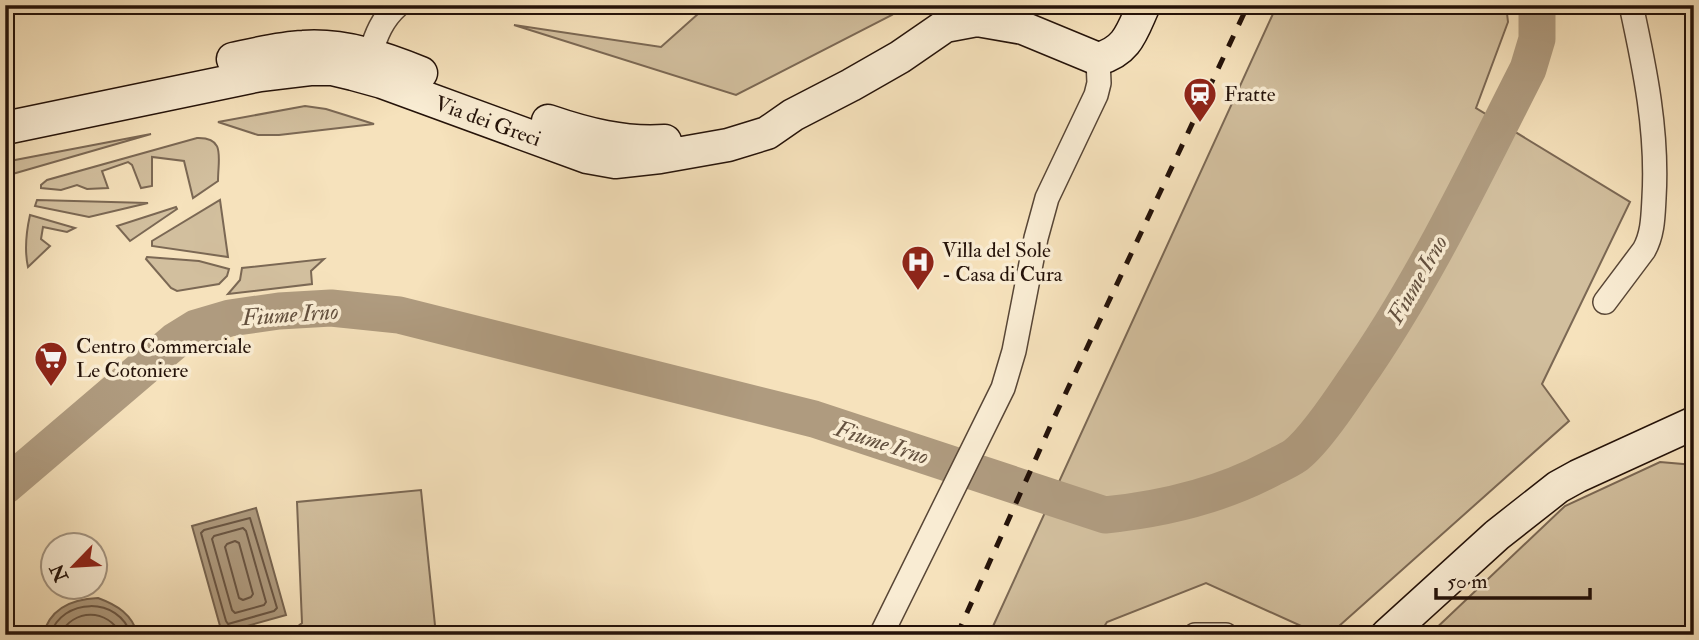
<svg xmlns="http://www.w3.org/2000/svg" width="1699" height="640" font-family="'IM FELL Double Pica',serif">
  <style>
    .green { fill: #d2bf9e; stroke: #7b6854; stroke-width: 2 }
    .water { fill: #af9b7f; stroke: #776450; stroke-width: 2 }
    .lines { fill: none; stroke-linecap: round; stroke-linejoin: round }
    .shore { stroke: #6a5644; stroke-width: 2 }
    .river { stroke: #af9b7f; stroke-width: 37 }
    .street-casing { stroke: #584636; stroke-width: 26 }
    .secondary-casing { stroke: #241209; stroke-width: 35 }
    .street { stroke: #f9ecd3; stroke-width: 23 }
    .secondary { stroke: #f9ecd3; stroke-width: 32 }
    .rail { stroke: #241209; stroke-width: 5; stroke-dasharray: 12 12; stroke-linecap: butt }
    .labels { text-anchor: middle; stroke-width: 7; stroke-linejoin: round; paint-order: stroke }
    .poi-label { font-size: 21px; fill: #241209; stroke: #f9ecd3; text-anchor: start }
    .street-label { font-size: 21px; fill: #241209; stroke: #f9ecd3 }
    .water-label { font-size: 23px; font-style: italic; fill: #63503e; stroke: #f9ecd3 }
  </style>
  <rect width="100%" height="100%" fill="#f6e2bc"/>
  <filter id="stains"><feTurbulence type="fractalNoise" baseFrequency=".00286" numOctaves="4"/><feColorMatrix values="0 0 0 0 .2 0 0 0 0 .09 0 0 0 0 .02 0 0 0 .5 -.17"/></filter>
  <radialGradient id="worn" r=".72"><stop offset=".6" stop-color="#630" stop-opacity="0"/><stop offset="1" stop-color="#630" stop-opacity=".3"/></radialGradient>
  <path class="green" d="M708,5h198l-14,10 -156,80 -222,-70 147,22z
    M1277,5h229l2,17 -32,86 154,94 -88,182 27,37 -240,214h-8l-115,-52 -99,39 -8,13h-110z
    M305,106l21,3 48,15 -95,11h-21l-40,-13z
    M151,134l-142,41 -4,1v-13l10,-3z
    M197,138c29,-1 21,20 21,43l-25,17 -9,-37 -32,-4v29l-11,2 -9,-23 -4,-3 -26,9 6,17 -21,1 -10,-4 -16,5 -20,-2v-3l6,-5z
    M37,200l111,3 -59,14 -54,-11z
    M220,200l8,57 -76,-11v-5z
    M176,207l1,2 -47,32 -13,-15z
    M30,215l45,13 -8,4 -24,-5 -2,12 9,7 -22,21c-4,-18 -2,-34 2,-52z
    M147,257l52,4 30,8 -2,7 -8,8 -42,7 -6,-3 -25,-29z
    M324,259l-13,12 1,13 -84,10 12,-14 2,-12z
    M1660,462l34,3v170h-265l136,-129z
    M421,490l15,145h-149l15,-12 -5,-121z"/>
  <path class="water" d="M256,508l30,107 -64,18 -30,-107z
    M98,598c19,7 34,16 40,37h-95c7,-27 29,-36 55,-37z"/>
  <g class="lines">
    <path class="shore" d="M250,518l27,90 -3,3 -46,13 -2,-3 -25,-88 3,-3z
      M243,528l3,3 20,71 -2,3 -29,8 -3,-3 -20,-71 2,-3z
      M235,541l4,2 14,51 -2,3 -8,3 -4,-2 -14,-51 2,-3z
      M50,635c12,-38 69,-39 81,0
      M59,635c16,-27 47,-27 63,0"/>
    <path class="river" d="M5,486l170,-145 21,-13 34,-10 49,-7 52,-3 68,7 415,104 291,96c58,-6 115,-19 167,-47 8,-4 17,-8 24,-13 19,-15 45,-54 59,-75 68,-97 119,-205 173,-311l9,-30v-34"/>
    <defs>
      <path id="street" d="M370,55c6,-20 12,-36 28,-50
        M1605,302l39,-52c9,-16 9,-34 10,-52 4,-66 -9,-129 -23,-193
        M881,635l122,-247 11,-37 22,-113 11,-40 49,-103 3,-12 -1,-24
        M1195,635h31"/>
      <path id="secondary" d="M945,26l32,-6 46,8 75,31c30,-8 34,-28 46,-54
        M233,59c23,-5 47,-11 70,-12 41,-3 81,11 118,26
        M548,121c38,13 76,23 117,20
        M5,128l255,-53 50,-6h22l21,5 29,8 205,75 28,5 45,-5 68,-12 39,-12 26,-18 58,-30 49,-28 45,-31 15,-21
        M1387,635l110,-100 61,-48 20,-11 116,-53"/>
    </defs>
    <use href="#street" class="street-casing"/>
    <use href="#secondary" class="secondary-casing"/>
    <use href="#street" class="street"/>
    <use href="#secondary" class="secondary"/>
    <path class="rail" d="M957,635l97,-217 194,-413"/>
  </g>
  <defs>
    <symbol id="station-pin" viewBox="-11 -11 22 30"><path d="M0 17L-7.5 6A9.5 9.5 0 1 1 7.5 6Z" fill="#8f2418" stroke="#f9ecd3"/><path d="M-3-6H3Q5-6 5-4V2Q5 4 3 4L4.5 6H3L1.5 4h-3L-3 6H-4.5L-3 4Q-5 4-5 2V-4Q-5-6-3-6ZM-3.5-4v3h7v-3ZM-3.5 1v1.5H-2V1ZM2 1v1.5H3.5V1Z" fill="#fff"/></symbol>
    <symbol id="hospital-pin" viewBox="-11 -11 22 30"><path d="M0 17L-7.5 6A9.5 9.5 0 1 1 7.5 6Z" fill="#8f2418" stroke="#f9ecd3"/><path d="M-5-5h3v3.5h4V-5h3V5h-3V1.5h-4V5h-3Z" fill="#fff"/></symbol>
    <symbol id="supermarket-pin" viewBox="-11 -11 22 30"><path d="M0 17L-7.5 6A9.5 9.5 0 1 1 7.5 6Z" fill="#8f2418" stroke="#f9ecd3"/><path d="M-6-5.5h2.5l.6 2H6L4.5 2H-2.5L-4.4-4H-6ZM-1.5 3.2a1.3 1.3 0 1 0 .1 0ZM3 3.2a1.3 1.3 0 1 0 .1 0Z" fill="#fff"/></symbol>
  </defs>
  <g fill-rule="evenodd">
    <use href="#station-pin" x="1181" y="75" width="38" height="52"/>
    <use href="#hospital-pin" x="899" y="243" width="38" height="52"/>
    <use href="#supermarket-pin" x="32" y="339" width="38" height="52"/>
  </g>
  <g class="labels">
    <g class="poi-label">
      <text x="1224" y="101">Fratte</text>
      <text x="942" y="257">Villa del Sole<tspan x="942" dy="24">- Casa di Cura</tspan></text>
      <text x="76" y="353">Centro Commerciale<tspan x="76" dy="24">Le Cotoniere</tspan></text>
    </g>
    <g class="street-label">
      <text transform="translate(488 121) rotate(20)" y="7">Via dei Greci</text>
    </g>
    <g class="water-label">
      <text transform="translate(1417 279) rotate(-60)" y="8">Fiume Irno</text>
      <text transform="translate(290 314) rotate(-4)" y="8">Fiume Irno</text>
      <text transform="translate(882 442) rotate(18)" y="8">Fiume Irno</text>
    </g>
  </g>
  <rect width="1699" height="640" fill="none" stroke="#f6e2bc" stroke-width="28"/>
  <rect x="7" y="7" width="1685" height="626" fill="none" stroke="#241209" stroke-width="3.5"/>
  <rect x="14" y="14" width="1671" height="612" fill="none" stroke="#241209" stroke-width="2"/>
  <g transform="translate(74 566) rotate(245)"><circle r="33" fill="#f9ecd3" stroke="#a49582" stroke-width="2"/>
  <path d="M0-5L12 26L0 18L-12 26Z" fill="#8f2418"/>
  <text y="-10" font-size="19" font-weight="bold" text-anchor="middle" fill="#241209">N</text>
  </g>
  <path d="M1436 588v10h154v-10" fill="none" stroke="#241209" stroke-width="3.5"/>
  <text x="1447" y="588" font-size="21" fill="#241209" stroke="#f9ecd3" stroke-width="5" paint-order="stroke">50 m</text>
  <rect width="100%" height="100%" filter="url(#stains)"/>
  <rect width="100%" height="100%" fill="url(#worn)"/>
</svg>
